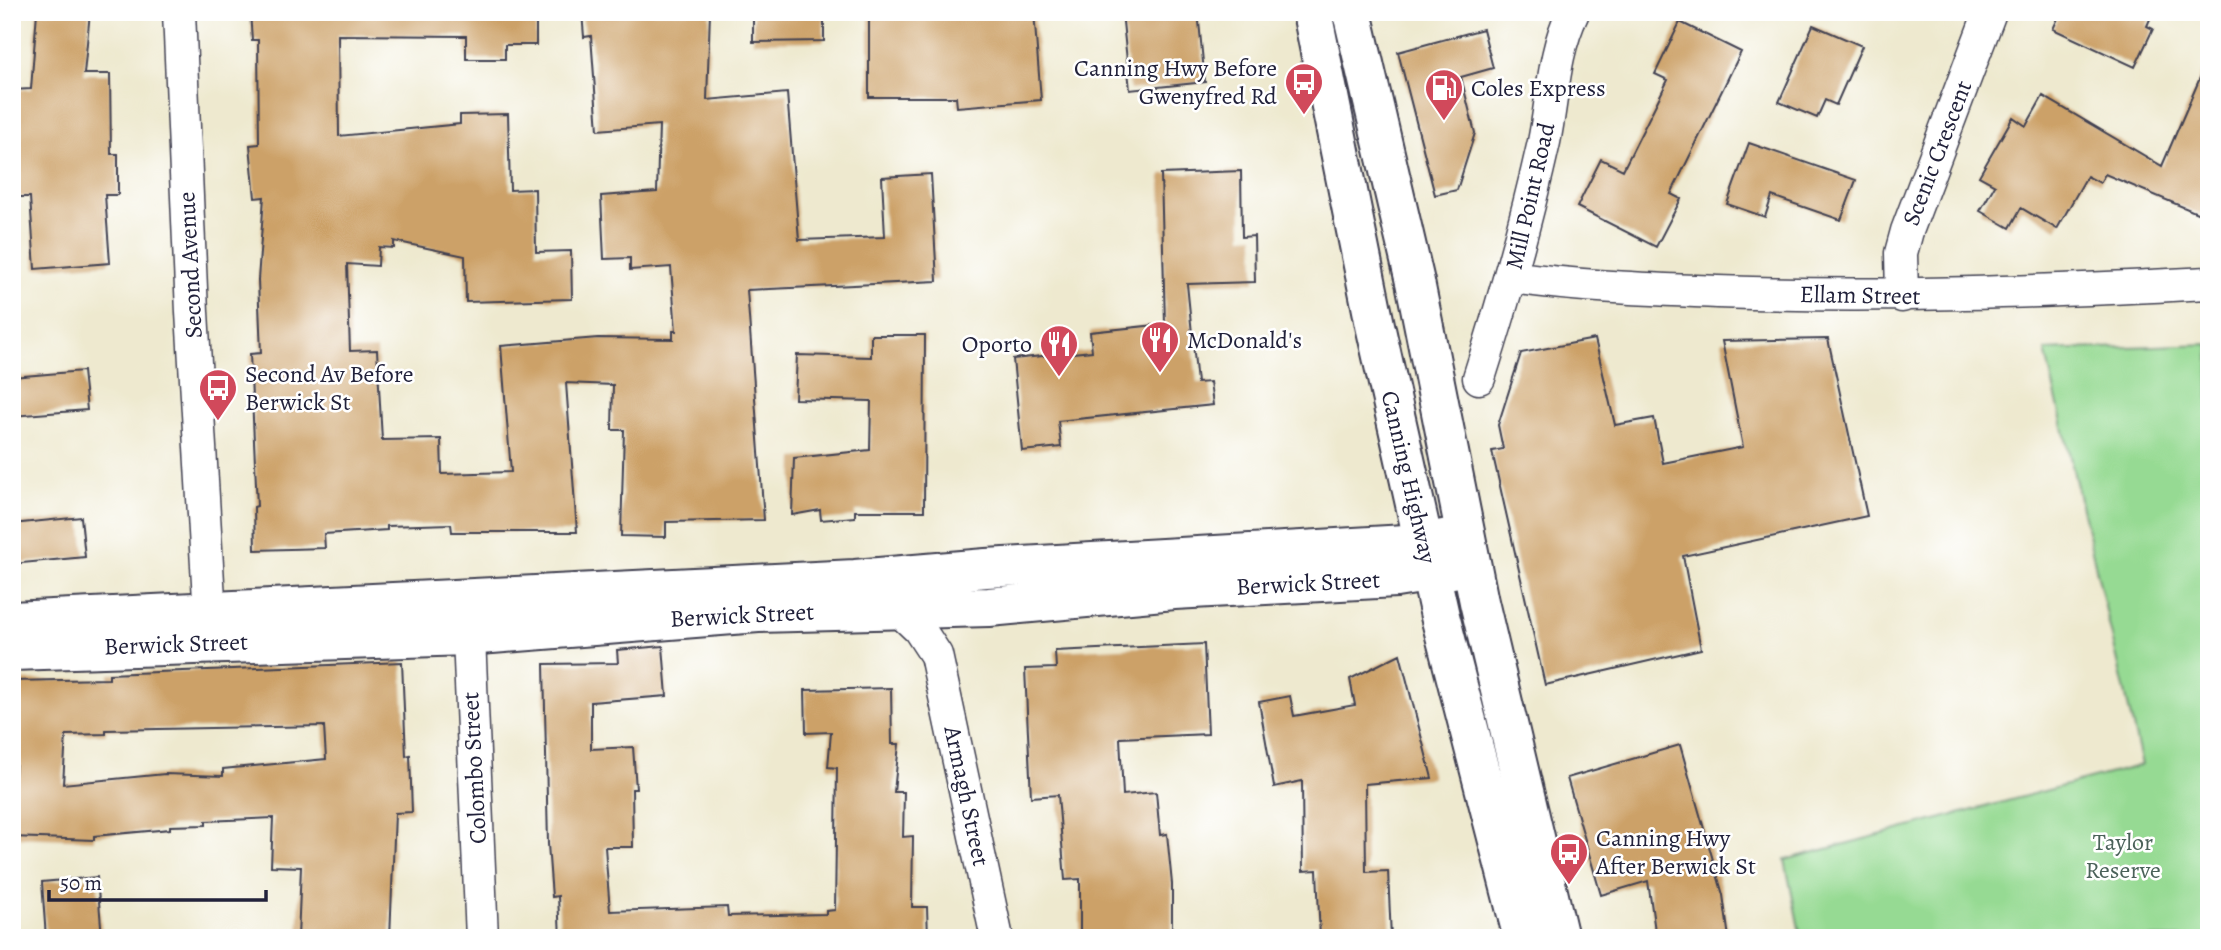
<svg xmlns="http://www.w3.org/2000/svg" width="2221" height="950" font-family="Alegreya,serif">
  <style>
    .green { fill: #96da93; stroke: #5c7e67; stroke-width: 2 }
    .building { fill: #cca168; fill-rule: evenodd }
    .lines { fill: none; stroke-linecap: round; stroke-linejoin: round }
    .street-casing { stroke: #414051; stroke-width: 35 }
    .primary-casing { stroke: #414051; stroke-width: 42 }
    .highway-casing { stroke: #414051; stroke-width: 42 }
    .street { stroke: #fff; stroke-width: 32 }
    .primary { stroke: #fff; stroke-width: 38 }
    .highway { stroke: #fff; stroke-width: 38 }
    .labels { text-anchor: middle; stroke-width: 5; stroke-linejoin: round; paint-order: stroke }
    .poi-label { font-size: 24px; fill: #22223b; stroke: #fff; text-anchor: start }
    .street-label { font-size: 24px; fill: #22223b; stroke: #fff }
    .park-label { font-size: 24px; fill: #4b625a; stroke: #fff }
  </style>
  <rect width="100%" height="100%" fill="#fff"/>
  <filter id="ink" filterUnits="userSpaceOnUse"><feTurbulence type="fractalNoise" baseFrequency=".0143" numOctaves="2"/><feDisplacementMap in="SourceGraphic" scale="14" xChannelSelector="R" yChannelSelector="G"/><feConvolveMatrix kernelMatrix="1 2 1 2 8 2 1 2 1" color-interpolation-filters="sRGB"/></filter>
  <filter id="wash" filterUnits="userSpaceOnUse"><feTurbulence type="fractalNoise" baseFrequency=".00686" numOctaves="4" result="noise"/><feDisplacementMap in="SourceGraphic" scale="28" xChannelSelector="R" yChannelSelector="G"/><feGaussianBlur stdDeviation="1.57" result="paint"/><feColorMatrix in="noise" values="0 0 0 0 0 0 0 0 0 0 0 0 0 0 0 0 0 1.4 0 .05"/><feComposite in="paint" operator="in"/></filter>
  <g filter="url(#wash)">
    <rect width="100%" height="100%" fill="#eee9cf"/>
    <path class="green" d="M2209,344v594h-408l-16,-78 357,-95 -97,-415z"/>
    <g id="blocks">
      <path class="building" d="M37,12h53l-6,62h26l1,80h7v41h-13l5,68 -75,6 -5,-72h-18v-107l19,-1z
        M250,12h286v33h-31v14h-39v-23l-128,-1 1,101 121,-12v-9l48,-1 2,76 25,-1 1,63 35,-1 1,48 -106,3 -1,-46 -71,-15v7l-15,-1 -1,19 -31,-2 3,87 27,-1 5,90 59,-1 1,35 69,-2 -10,-126 97,-8 75,1v-8h3l-5,-64 -41,3v-12l-26,1 -3,-63 56,-4 2,-67 -61,5 -7,-94 -7,1 -2,-25h128l-3,88 80,-7 12,147 86,-3 -3,-60 49,-3 6,107 -190,9 17,230 -98,2v15l-45,-1 3,-106h-12l1,-45 -47,-2 11,149h-125l-1,-8 -64,2v4l-63,4 1,14 -70,2 -1,-43 3,-1 -7,-152 11,-1 -3,-73 6,-83 -9,1 -5,-53 9,-1 -1,-104h-6z
        M753,12h71v29l-71,1z
        M869,12h165l7,88 -84,7 -1,-10h-87z
        M1122,12h76l7,70 -75,8z
        M2061,12h92l-6,14 6,3 -18,38 -82,-38z
        M1680,22l61,30 -70,142 10,5 -25,48 -79,-40 24,-48 22,11 45,-90 -13,-6z
        M1813,25l49,21 -26,59 -11,-5 -8,18 -38,-16z
        M1483,29l10,39 -32,9 14,56 -18,57 -22,5 -37,-143z
        M2209,57v161l-104,-44 -5,9 -13,-7 -30,53 -36,-21 -11,20 -30,-17 15,-26 -16,-9 34,-59 13,9 17,-30 119,70z
        M1749,143l107,37 -15,40 -69,-24 -7,21 -38,-13z
        M1241,171l1,66 12,-1 1,46 -68,2 10,99 13,-1 3,23 -155,16 3,26 -39,4 -9,-92 79,-8 -2,-19 75,-8 -4,-150z
        M871,335h54l-1,176h-69v6l-34,3 -1,-10 -28,5 2,-57 76,-8 1,-49 -76,-2 2,-44 74,2z
        M1595,339l20,86 39,-7 9,45 80,-16 -21,-106 106,-2 39,177 -184,40 18,93 -156,36 -53,-234 11,-2 -5,-24 23,-72z
        M83,371l4,39 -75,6v-39z
        M81,517l4,40 -73,7v-40z
        M1204,644l4,90 -88,4 3,57 33,-3 4,43 7,-1 5,50v54h-92v-59l-15,1 -7,-85 -27,2 -6,-128 31,-1 -1,-17z
        M663,646l4,50 -76,6v47l42,-2 3,42h-4l1,58h-28l5,64 117,-4 1,9 98,-2v-3l9,-1 2,-142 -9,-1 3,-35 -25,1 -1,-43 86,-2 1,56h7l-5,48h10l-1,45 10,-1 -1,71h15l1,31h-368l-2,-42 -6,1 -4,-53 -4,-180 74,-1 -1,-13z
        M1400,654l32,124 -67,6 1,88 22,-1 3,67h-71l-3,-68 -14,1 -1,-90 -28,6 -15,-85 31,-6 4,20 61,-11 -5,-26z
        M402,662l4,94 4,-1 2,57 -17,1 -5,125h-92l3,-71 -30,-1 2,-48 -67,3v4l-36,1v3l-76,7v4l-82,-3 5,-101h-4l-1,-55 97,-2v-5zM324,726l2,33 -103,10v7l-58,-2 -102,10 3,-49 40,-1v-4z
        M1680,745l43,150 6,43h-73l-8,-57 -47,14 -34,-117z
        M97,877l5,61h-56l-4,-56z"/>
    </g>
  </g>
  <g filter="url(#ink)">
    <use href="#blocks" fill-opacity="0" stroke="#414051" stroke-width="2"/>
    <g class="lines">
      <defs>
        <path id="street" d="M179,12l13,300 19,321
          M1512,277c68,10 136,12 205,15 165,6 327,0 492,-9
          M1902,296l-1,-43 6,-22 83,-219
          M1479,378c25,-78 47,-156 65,-236 9,-44 9,-89 29,-130
          M899,610l20,19 17,26 61,283
          M468,614l14,324"/>
        <path id="primary" d="M12,621l843,-42 131,-11 437,-25 42,-8
          M12,651l455,-15 291,-23 231,-6 185,-17 222,-12 75,-12"/>
        <path id="highway" d="M1312,12l63,313 65,291 83,322
          M1352,12l63,270 64,320 80,336"/>
      </defs>
      <use href="#street" class="street-casing"/>
      <use href="#primary" class="primary-casing"/>
      <use href="#highway" class="highway-casing"/>
      <use href="#street" class="street"/>
      <use href="#primary" class="primary"/>
      <use href="#highway" class="highway"/>
    </g>
  </g>
  <defs>
    <symbol id="bus-pin" viewBox="-11 -11 22 30"><path d="M0 17L-7.5 6A9.5 9.5 0 1 1 7.5 6Z" fill="#d1495b" stroke="#fff"/><path d="M-5-6H5V4H4V6H2V4H-2V6H-4V4H-5ZM-3.5-4V0h7V-4ZM-3.5 1.2v1.5H-2V1.2ZM2 1.2v1.5H3.5V1.2Z" fill="#fff"/></symbol>
    <symbol id="fuel-pin" viewBox="-11 -11 22 30"><path d="M0 17L-7.5 6A9.5 9.5 0 1 1 7.5 6Z" fill="#d1495b" stroke="#fff"/><path d="M-5.5-6h7V0h2V4h1.3V-2.5L3-4.5l.8-.8L6-3V5H2.5V1h-1V6h-7ZM-4.2-4.7v3.2H.2V-4.7Z" fill="#fff"/></symbol>
    <symbol id="restaurant-pin" viewBox="-11 -11 22 30"><path d="M0 17L-7.5 6A9.5 9.5 0 1 1 7.5 6Z" fill="#d1495b" stroke="#fff"/><path d="M-5-6h1v4h1v-4h1v4h1v-4h1v5L-1.5 .5V6h-2V.5L-5-1ZM5-6V6H3V1.5H1.5Q1.5-4 5-6Z" fill="#fff"/></symbol>
  </defs>
  <g fill-rule="evenodd">
    <use href="#bus-pin" x="1282" y="60" width="44" height="60"/>
    <use href="#fuel-pin" x="1422" y="66" width="44" height="60"/>
    <use href="#restaurant-pin" x="1138" y="318" width="44" height="60"/>
    <use href="#restaurant-pin" x="1037" y="322" width="44" height="60"/>
    <use href="#bus-pin" x="196" y="366" width="44" height="60"/>
    <use href="#bus-pin" x="1547" y="830" width="44" height="60"/>
  </g>
  <g class="labels">
    <g class="poi-label">
      <text x="1277" y="76" text-anchor="end">Canning Hwy Before<tspan x="1277" dy="28">Gwenyfred Rd</tspan></text>
      <text x="1471" y="96">Coles Express</text>
      <text x="1187" y="348">McDonald's</text>
      <text x="1032" y="352" text-anchor="end">Oporto</text>
      <text x="245" y="382">Second Av Before<tspan x="245" dy="28">Berwick St</tspan></text>
      <text x="1596" y="846">Canning Hwy<tspan x="1596" dy="28">After Berwick St</tspan></text>
    </g>
    <g class="street-label">
      <text transform="translate(1937 153) rotate(-69)" y="8">Scenic Crescent</text>
      <text transform="translate(1530 196) rotate(-77)" y="8">Mill Point Road</text>
      <text transform="translate(190 265) rotate(-93)" y="8">Second Avenue</text>
      <text transform="translate(1860 295) rotate(1)" y="8">Ellam Street</text>
      <text transform="translate(1409 477) rotate(77)" y="8">Canning Highway</text>
      <text transform="translate(1308 583) rotate(-3)" y="8">Berwick Street</text>
      <text transform="translate(742 615) rotate(-3)" y="8">Berwick Street</text>
      <text transform="translate(176 644) rotate(-2)" y="8">Berwick Street</text>
      <text transform="translate(474 768) rotate(-93)" y="8">Colombo Street</text>
      <text transform="translate(967 796) rotate(78)" y="8">Armagh Street</text>
    </g>
    <g class="park-label">
      <text x="2123" y="850">Taylor<tspan x="2123" dy="28">Reserve</tspan></text>
    </g>
  </g>
  <rect width="2221" height="950" fill="none" stroke="#fff" stroke-width="42"/>
  <path d="M49 890v10h217v-10" fill="none" stroke="#22223b" stroke-width="3.5"/>
  <text x="60" y="890" font-size="21" fill="#22223b" stroke="#ffffff" stroke-width="5" paint-order="stroke">50 m</text>
</svg>
